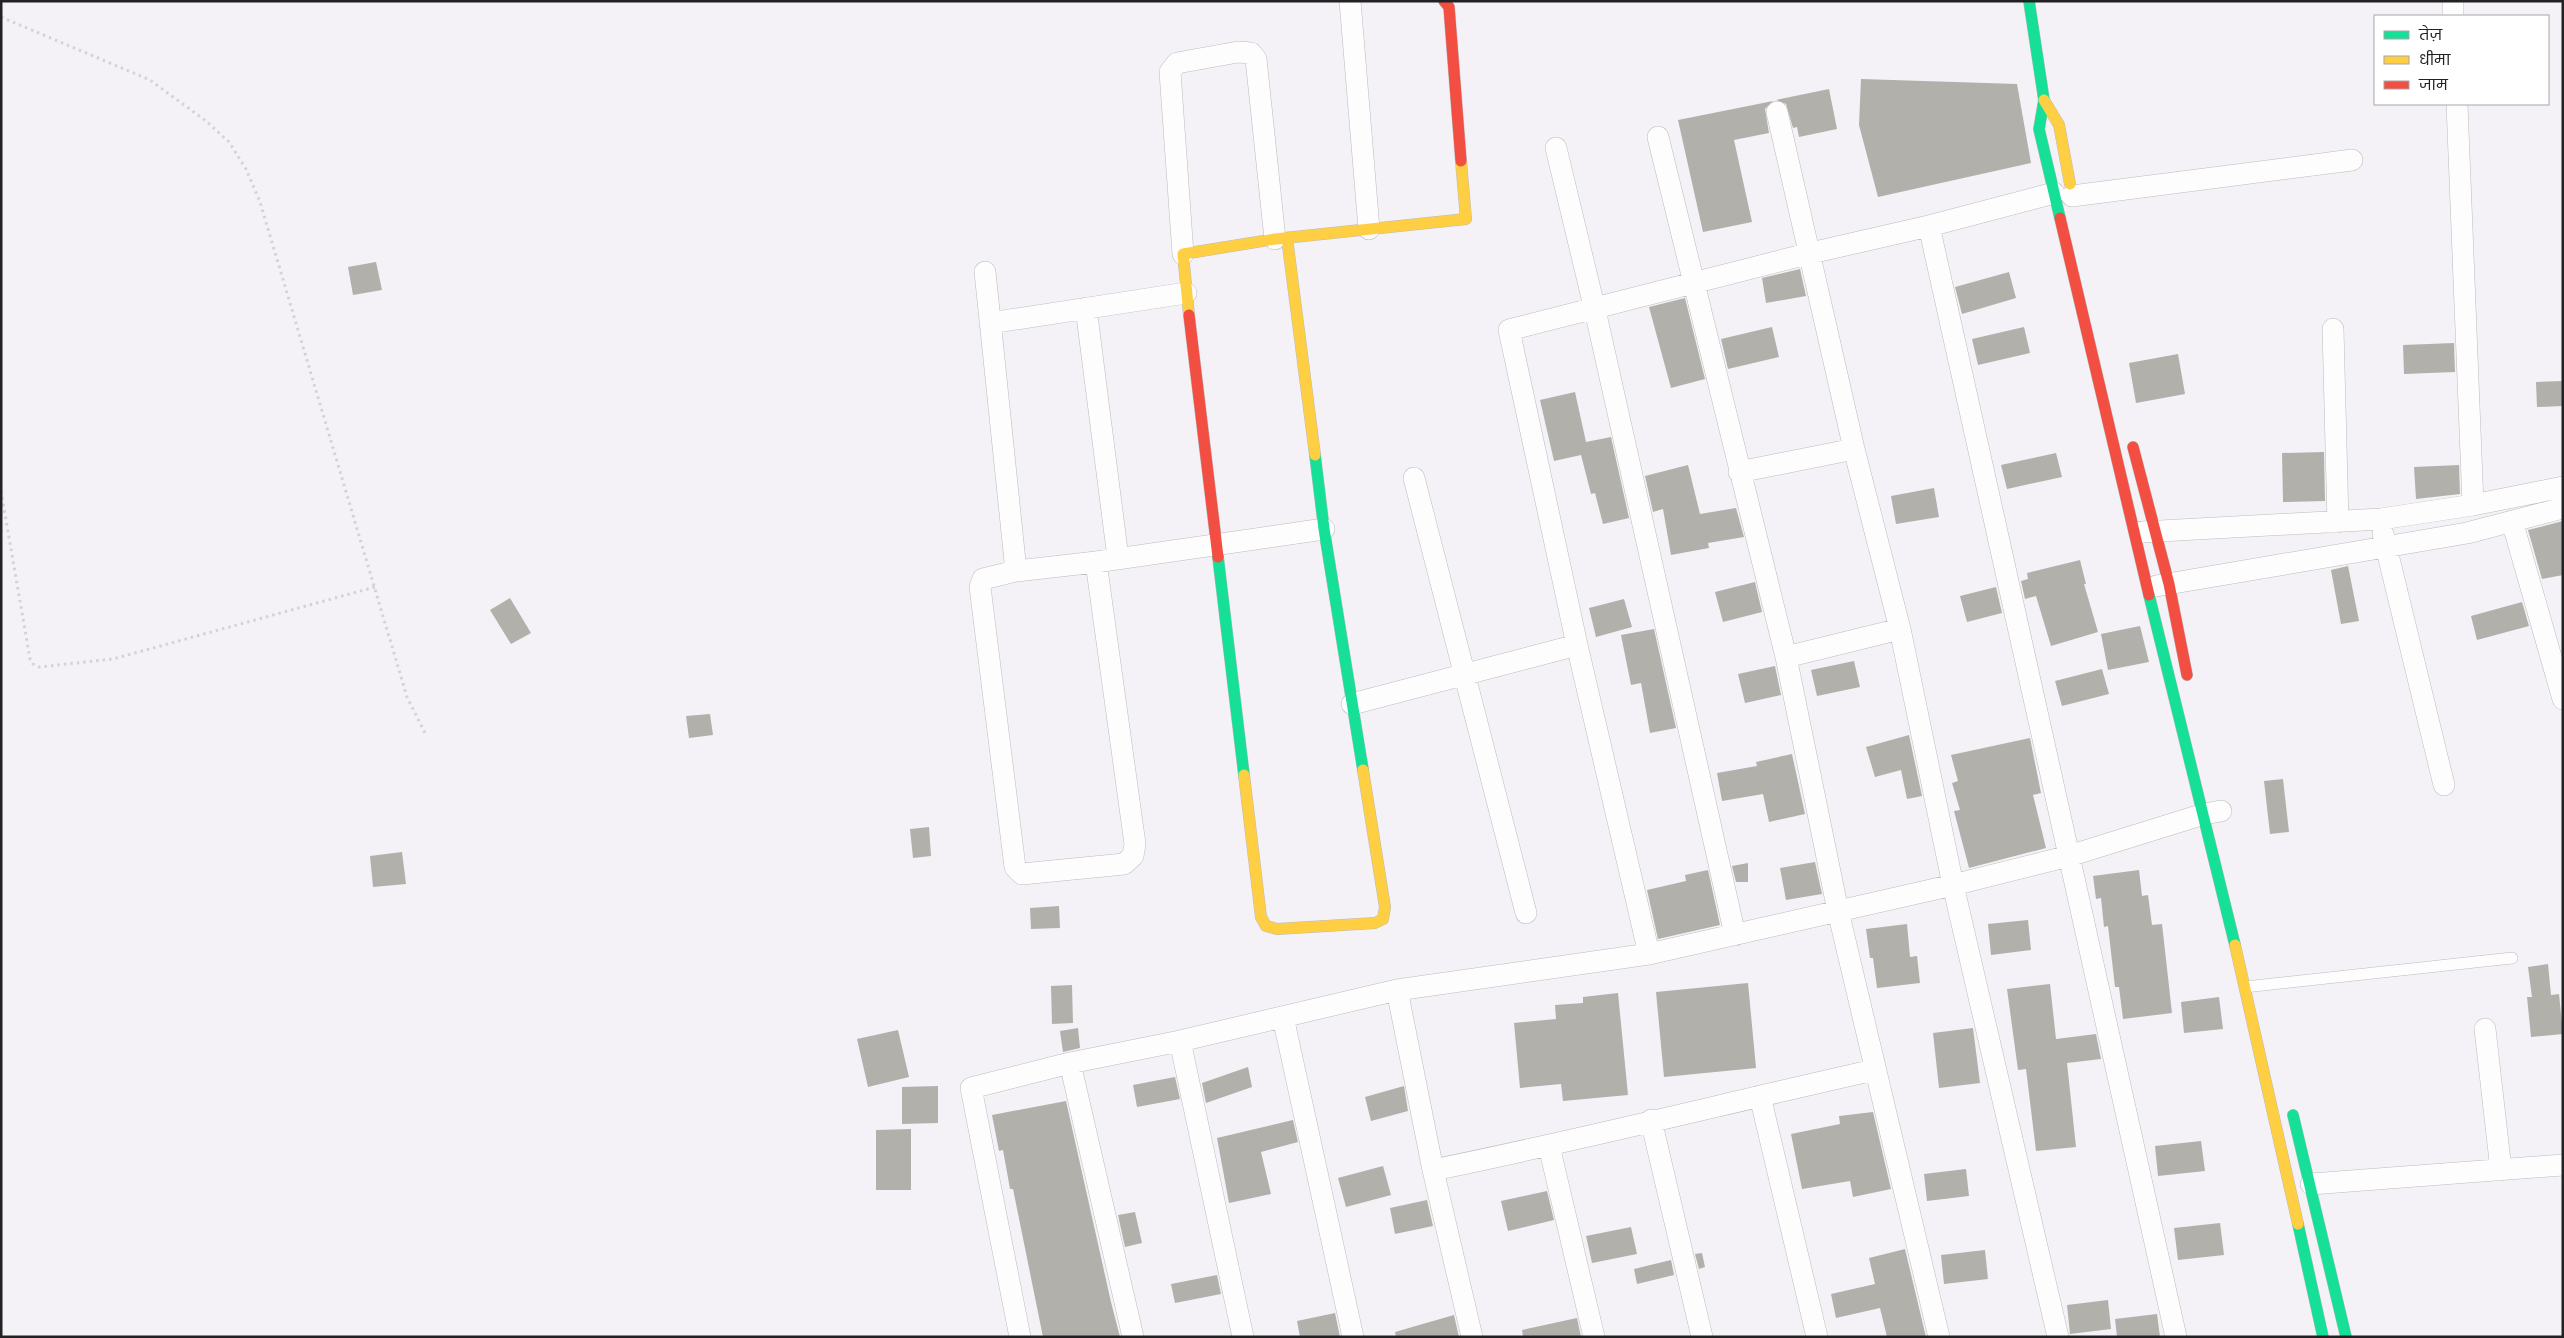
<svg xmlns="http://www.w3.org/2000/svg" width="2564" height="1338" font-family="Poppins,'Noto Sans Devanagari',sans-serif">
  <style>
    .building { fill: #b2b0ab }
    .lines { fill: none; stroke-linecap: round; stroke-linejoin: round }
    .lane-casing { stroke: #bcbbbd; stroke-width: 12 }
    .street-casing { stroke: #bcbbbd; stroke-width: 22 }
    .fast-casing { stroke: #bcbbbd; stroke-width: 12 }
    .slow-casing { stroke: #bcbbbd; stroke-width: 12 }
    .jam-casing { stroke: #bcbbbd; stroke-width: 12 }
    .path { stroke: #d3d3d4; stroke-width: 3; stroke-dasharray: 2.5 4; stroke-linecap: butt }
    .lane { stroke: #fdfdfe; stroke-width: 11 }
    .street { stroke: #fdfdfe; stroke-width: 21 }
    .fast { stroke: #16e098; stroke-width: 11 }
    .slow { stroke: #ffcf43; stroke-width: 11 }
    .jam { stroke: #f24e42; stroke-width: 11 }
  </style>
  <rect width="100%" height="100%" fill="#f4f2f6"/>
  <path class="building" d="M1861,79l156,5 14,79 -153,34 -19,-72z
    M1829,89l8,40 -38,8 -2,-10 -4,1 -7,-24 -10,-4z
    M1773,101l-8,8 4,24 -35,7 18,82 -49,10 -25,-112z
    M376,262l6,28 -29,5 -5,-28z
    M1800,269l6,27 -40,7 -4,-25z
    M2009,272l7,26 -54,16 -7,-27z
    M1685,298l20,81 -34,9 -22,-81z
    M1772,327l7,30 -51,12 -7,-30z
    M2024,327l6,26 -52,12 -6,-26z
    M2454,343l1,29 -51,2 -1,-29z
    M2178,354l7,40 -49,9 -7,-40z
    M2563,381v25l-26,1 -1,-25z
    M1575,392l11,50 25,-5 18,81 -26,6 -8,-31 -4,1 -10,-39 -27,6 -14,-61z
    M2324,452l1,49 -42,1 -1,-49z
    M2056,453l6,24 -55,12 -6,-24z
    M1688,465l12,49 36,-6 8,29 -36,6 1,5 -38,7 -8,-46 -10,3 -8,-36z
    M2459,465l1,29 -44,5 -2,-32z
    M1934,488l5,29 -43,7 -5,-28z
    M2563,521v54l-21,4 -14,-49z
    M2080,560l6,24h-2l14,48 -47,14 -15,-50 -11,3 -4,-18 7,-2 -1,-6z
    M2348,566l11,55 -18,3 -10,-54z
    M1755,582l7,30 -39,10 -8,-30z
    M1996,587l6,26 -35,9 -7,-26z
    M510,598l21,35 -20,11 -21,-34z
    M1624,599l8,28 -36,10 -7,-29z
    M2522,602l7,24 -52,14 -6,-24z
    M2140,626l9,36 -41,8 -7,-36z
    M1654,629l22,99 -26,5 -9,-50 -10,2 -10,-50z
    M1854,661l6,26 -43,9 -6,-26z
    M1775,666l6,29 -36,8 -7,-29z
    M2102,669l7,25 -47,12 -7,-25z
    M710,714l3,21 -24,3 -3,-22z
    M1909,735l13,61 -15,3 -6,-29 -26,7 -9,-30z
    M2030,738l11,55 -8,2 13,53 -77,20 -15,-57 6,-1 -8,-27 6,-2 -7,-26z
    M1792,754l13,60 -36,8 -6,-28 -41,7 -5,-28 40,-7 -1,-4z
    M2283,779l6,53 -19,2 -6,-53z
    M929,827l2,29 -18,2 -3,-29z
    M402,852l4,32 -33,3 -3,-31z
    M1815,862l7,32 -36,6 -6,-32z
    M1748,863v19h-12l-4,-16z
    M1708,870l12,55 -62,14 -11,-49 39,-9 -1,-6z
    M2139,870l3,26 6,-1 4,30 10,-1 10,89 -49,6 -4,-32h-4l-7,-61 -4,1 -3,-29 -5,1 -3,-23z
    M1059,906l1,22 -29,1 -1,-21z
    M2028,920l3,30 -40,5 -3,-31z
    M1907,924l3,33 7,-1 3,27 -43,5 -4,-30h-3l-4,-29z
    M2548,964l3,31 8,-1 4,40 -32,3 -4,-40h5l-4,-30z
    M1748,983l8,85 -92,9 -8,-85z
    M2050,984l6,55 40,-5 5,25 -34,4 9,84 -40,4 -10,-82 -8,1 -11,-81z
    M1072,985l1,38 -21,1 -1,-38z
    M1618,993l10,102 -65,6 -2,-17 -41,4 -6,-65 42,-4 -1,-14 28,-2v-6z
    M2219,997l4,32 -39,4 -3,-31z
    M1078,1028l2,20 -17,4 -3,-21z
    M1973,1028l7,55 -41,5 -6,-55z
    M898,1030l11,47 -41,10 -11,-48z
    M1248,1067l4,20 -46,16 -4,-20z
    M1175,1077l5,22 -43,8 -4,-22z
    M938,1086v37l-36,1v-37z
    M1404,1086l4,25 -37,10 -6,-24z
    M1066,1101l45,201 9,35h-77l-30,-148h-3l-7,-39 -4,1 -7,-36z
    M1873,1112l18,77 -38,8 -3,-16 -48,8 -11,-55 49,-10 -1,-8z
    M1293,1120l5,22 -37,10 10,42 -42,9 -12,-65z
    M911,1129v61h-35v-60z
    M2201,1141l4,30 -47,5 -3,-30z
    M1383,1166l8,29 -45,12 -8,-29z
    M1966,1169l3,27 -42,5 -3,-27z
    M1547,1191l7,29 -46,11 -7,-30z
    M1427,1200l6,26 -38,8 -5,-26z
    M1135,1212l7,31 -17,4 -7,-32z
    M2220,1223l4,32 -46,5 -4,-32z
    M1631,1227l6,27 -45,9 -6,-27z
    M1905,1249l21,88h-39l-7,-29 -44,10 -5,-24 44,-10 -6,-26z
    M1985,1250l3,29 -44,5 -3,-29z
    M1702,1253l3,14 -6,2 -4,-15z
    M1671,1260l3,15 -37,9 -3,-15z
    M1217,1275l4,19 -46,9 -4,-19z
    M2108,1300l3,29 -41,5 -3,-29z
    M1335,1313l5,24h-40l-3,-16z
    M2157,1314l3,23h-43l-2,-18z
    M1454,1315l5,22h-63l-1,-5z
    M1577,1318l4,19h-58l-1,-7z"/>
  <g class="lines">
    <defs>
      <path id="lane" d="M2245,987l267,-29"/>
      <path id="street" d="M1350,1l19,228
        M2453,1v15
        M2457,104l16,401
        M1777,112l77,337 46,180 53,256 105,452
        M1658,137l128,520 52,254 101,426
        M1556,148l39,162 140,625
        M2072,196l280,-36
        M1929,226l247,1111
        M1183,254l-13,-182 7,-9 61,-11 13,1 5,6 19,180
        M985,272l31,299
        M1086,308l32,250
        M990,323l196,-30
        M2333,329l5,193
        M1739,472l115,-23
        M1414,478l112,435
        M2512,521l51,178
        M2142,532l239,-13 92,-14 90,-18
        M2383,534l61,251
        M1096,562l39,282 -2,12 -9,8 -102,10 -7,-7 -35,-280 3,-8 33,-8 80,-9 228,-33
        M2156,586l311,-53 96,-25
        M1786,657l114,-28
        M1352,704l225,-59
        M1649,954l-72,-309 -68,-315 302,-77 118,-27 125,-33
        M1397,990l36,180 39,167
        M1283,1017l70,320
        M2485,1029l16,141
        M1180,1041l63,296
        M1070,1063l63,274
        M1760,1096l57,241
        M1651,1120l51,217
        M1549,1146l45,191
        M1433,1170c148,-30 294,-67 441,-100
        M2311,1184l252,-19
        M1020,1337l-49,-249 99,-25 110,-22 217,-51 252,-36 304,-69 116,-29 135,-42 17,-3"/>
      <path id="fast" d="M2029,1l15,99 -5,29 21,89
        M1315,455l9,74 39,241
        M1218,557l26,218
        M2149,595l86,350
        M2293,1115l53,222
        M2298,1224l25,113"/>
      <path id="slow" d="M2044,100l15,25 11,59
        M1287,238l28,217
        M1189,315l-6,-61 92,-15 191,-20 -5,-58
        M1244,775l17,142 5,9 11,3 98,-6 8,-4 2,-12 -22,-137
        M2235,945l63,279"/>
      <path id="jam" d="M1444,1l5,6 12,154
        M2060,218l89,377
        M1189,315l29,242
        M2133,447l36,137 18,91"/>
    </defs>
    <use href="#lane" class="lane-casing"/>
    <use href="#street" class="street-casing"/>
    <use href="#fast" class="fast-casing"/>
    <use href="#slow" class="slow-casing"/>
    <use href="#jam" class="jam-casing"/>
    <path class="path" d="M1,17l149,63 56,41 23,21 17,27 14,33 147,495 18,36
      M1,491l29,168 3,5 6,3 74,-8 262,-72"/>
    <use href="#lane" class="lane"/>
    <use href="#street" class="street"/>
    <use href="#fast" class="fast"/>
    <use href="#slow" class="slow"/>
    <use href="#jam" class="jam"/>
  </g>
  <rect width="2564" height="1338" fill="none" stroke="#222123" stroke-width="5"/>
  <rect x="2374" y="15" width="175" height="90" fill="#ffffff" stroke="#a7a6a7"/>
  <rect x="2384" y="31" width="25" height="8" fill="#16e098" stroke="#a7a6a7"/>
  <text x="2419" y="40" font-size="15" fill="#222123">तेज़</text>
  <rect x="2384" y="56" width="25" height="8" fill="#ffcf43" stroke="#a7a6a7"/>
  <text x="2419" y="65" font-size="15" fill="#222123">धीमा</text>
  <rect x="2384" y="81" width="25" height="8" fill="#f24e42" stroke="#a7a6a7"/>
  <text x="2419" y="90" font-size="15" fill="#222123">जाम</text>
</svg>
